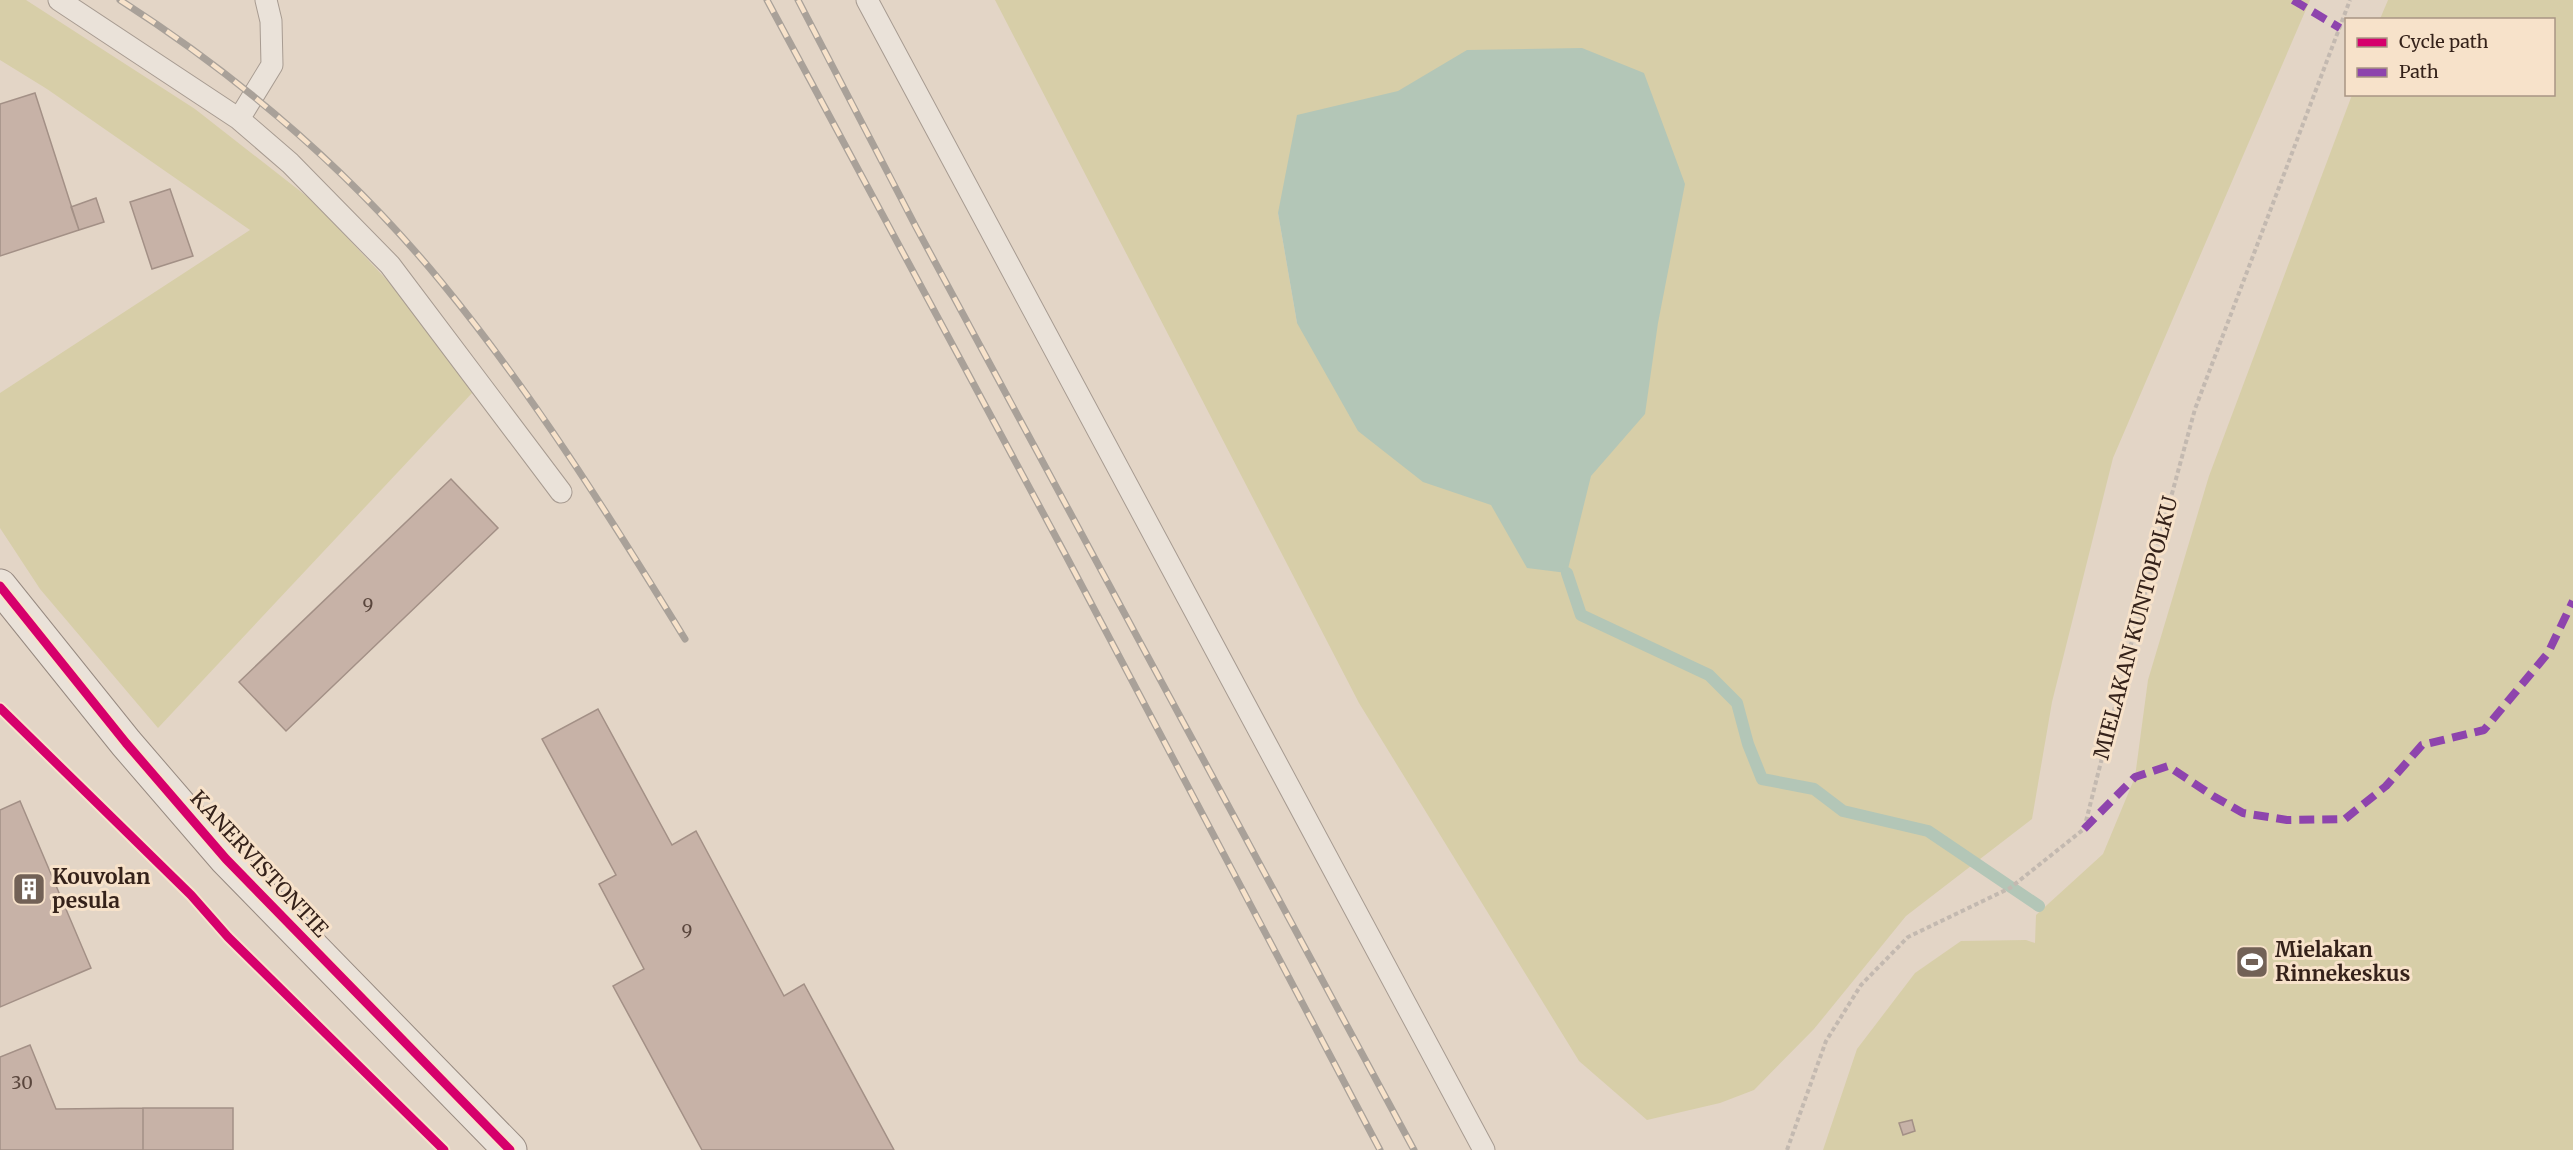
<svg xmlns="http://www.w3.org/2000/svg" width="2573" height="1150" font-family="Merriweather,serif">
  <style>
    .green { fill: #d7cea8; fill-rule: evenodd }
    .water { fill: #b3c6b7 }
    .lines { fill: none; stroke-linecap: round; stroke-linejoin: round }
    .stream { stroke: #b3c6b7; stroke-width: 12 }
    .building { fill: #c7b2a7; stroke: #a39086; stroke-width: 1.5 }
    .lane-casing { stroke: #a79b91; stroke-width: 23 }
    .secondary-casing { stroke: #978a81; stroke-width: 35 }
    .path { stroke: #c3b9b0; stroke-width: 4; stroke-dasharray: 4.5 3; stroke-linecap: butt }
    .lane { stroke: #eae2d9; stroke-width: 21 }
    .secondary { stroke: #eae2d9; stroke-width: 33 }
    .rail-casing { stroke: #a9a199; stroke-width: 7 }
    .rail { stroke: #f7e2ca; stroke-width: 4.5; stroke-dasharray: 14; stroke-linecap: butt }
    .quiet { stroke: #8e44ad; stroke-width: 8; stroke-dasharray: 15 8; stroke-linecap: butt }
    .cycleway-casing { stroke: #f7e2ca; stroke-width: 13 }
    .cycleway { stroke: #d6006c; stroke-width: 9 }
    .labels { text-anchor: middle; stroke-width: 6; stroke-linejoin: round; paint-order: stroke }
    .number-label { font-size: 18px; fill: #5a463d }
    .street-label { font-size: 21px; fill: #35221a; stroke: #f7e2ca }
    .poi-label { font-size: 21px; font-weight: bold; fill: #35221a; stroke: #f7e2ca; text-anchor: start }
  </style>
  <rect width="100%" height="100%" fill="#e3d5c6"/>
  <path class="green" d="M0,0h26l169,109 119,93 114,122 45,68 -315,336 -118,-139 -40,-61v-135l250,-163 -203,-141 -47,-29z
    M995,0h1315l-197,458 -61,244 -20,117 -126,97 -92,113 -60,61 -34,13 -73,17 -68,-59 -220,-358zM1315,179l-18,144 -19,-110z
    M2388,0h185v1150h-750l34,-101 58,-76 46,-32 65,-1 9,3 1,-28 67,-61 32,-77 13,-97 61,-204 143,-381 202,-1v-74l-174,-1z"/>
  <path class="water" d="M1582,48l62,25 41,111 -27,139 -13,91 -54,62 -24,97 -40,-5 -36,-63 -68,-23 -65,-51 -61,-108 -19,-110 19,-98 101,-24 69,-41z"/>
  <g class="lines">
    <path class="stream" d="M1567,573l14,42 128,60 28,28 11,41 14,35 52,10 29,22 85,20 111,75"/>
  </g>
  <path class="building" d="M35,93l44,137 -79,26v-152z
    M170,189l23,67 -41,13 -22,-67z
    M96,198l8,24 -25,8 -8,-23z
    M451,479l47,49 -212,203 -47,-49z
    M598,709l74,136 24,-14 88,165 20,-12 90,166h-192l-89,-164 31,-17 -45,-85 17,-9 -74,-136z
    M20,801l71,167 -91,39v-197z
    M30,1045l26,64 87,-1v42h-143v-93z
    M143,1108h90v42h-90z
    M1912,1120l3,11 -12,4 -4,-12z"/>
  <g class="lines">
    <defs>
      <path id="lane" d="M59,0l180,119 51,44 100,102 171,227
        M867,0l617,1150
        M239,119l33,-54 -1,-44 -5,-21"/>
      <path id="secondary" d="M0,586l126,157 100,116 284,291"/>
    </defs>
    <use href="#lane" class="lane-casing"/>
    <use href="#secondary" class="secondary-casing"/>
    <path class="path" d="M1787,1150l39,-109 35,-56 47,-48 102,-49 74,-59 43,-170 68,-250 155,-409"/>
    <use href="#lane" class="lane"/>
    <use href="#secondary" class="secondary"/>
    <defs>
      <path id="rail" d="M120,0c120,77 232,173 322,283 91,111 168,234 243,356
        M767,0l297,552 316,598
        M798,0l118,227 498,923"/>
    </defs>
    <use href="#rail" class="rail-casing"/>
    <use href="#rail" class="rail"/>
    <path class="quiet" d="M2293,0l47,28
      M2084,829l51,-52 33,-11 45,30 30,17 44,7 58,-1 41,-33 36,-41 62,-15 64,-77 25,-52"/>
    <defs>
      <path id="cycleway" d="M0,586l126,157 100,116 284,291
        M0,708l191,187 37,42 216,213"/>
    </defs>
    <use href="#cycleway" class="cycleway-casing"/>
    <use href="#cycleway" class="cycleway"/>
  </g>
  <defs>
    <symbol id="building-square" viewBox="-11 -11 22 22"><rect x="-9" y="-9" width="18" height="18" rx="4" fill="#726156" stroke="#f7e2ca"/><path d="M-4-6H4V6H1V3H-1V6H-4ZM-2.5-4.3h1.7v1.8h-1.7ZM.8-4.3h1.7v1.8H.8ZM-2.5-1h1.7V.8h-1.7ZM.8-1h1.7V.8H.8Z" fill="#fff"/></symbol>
    <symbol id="stadium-square" viewBox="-11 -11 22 22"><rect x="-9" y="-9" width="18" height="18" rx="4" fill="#726156" stroke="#f7e2ca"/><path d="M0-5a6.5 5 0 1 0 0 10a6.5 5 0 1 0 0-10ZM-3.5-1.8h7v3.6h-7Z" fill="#fff"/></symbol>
  </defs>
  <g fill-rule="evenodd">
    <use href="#building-square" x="10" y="870" width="38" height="38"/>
    <use href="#stadium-square" x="2233" y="943" width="38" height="38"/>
  </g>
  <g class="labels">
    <g class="number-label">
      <text x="368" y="611">9</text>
      <text x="687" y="937">9</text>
      <text x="22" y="1089">30</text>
    </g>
    <g class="street-label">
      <text transform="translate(2136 628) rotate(-75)" y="7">MIELAKAN KUNTOPOLKU</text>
      <text transform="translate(259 864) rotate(47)" y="7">KANERVISTONTIE</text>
    </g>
    <g class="poi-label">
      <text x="52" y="884">Kouvolan<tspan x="52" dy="24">pesula</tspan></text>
      <text x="2275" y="957">Mielakan<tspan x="2275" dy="24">Rinnekeskus</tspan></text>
    </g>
  </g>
  <rect x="2345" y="18" width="210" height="78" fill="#f7e2ca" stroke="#a99584" stroke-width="1.5"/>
  <rect x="2357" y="38" width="30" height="9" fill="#d6006c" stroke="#a99584" stroke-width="1.5"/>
  <text x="2399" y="48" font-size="18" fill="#35221a">Cycle path</text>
  <rect x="2357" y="68" width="30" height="9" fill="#8e44ad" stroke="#a99584" stroke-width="1.5"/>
  <text x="2399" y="78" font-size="18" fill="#35221a">Path</text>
</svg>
